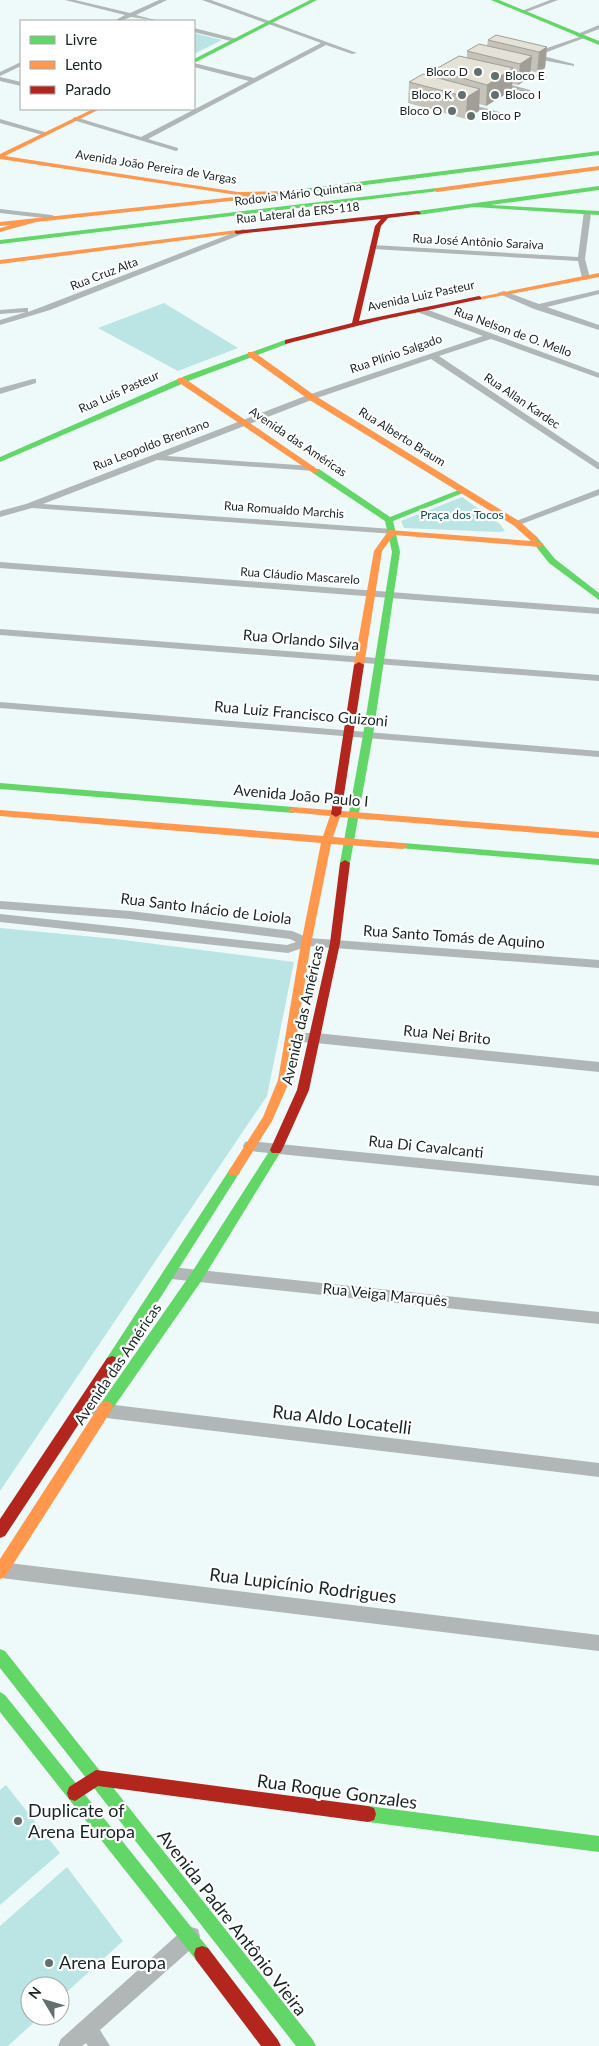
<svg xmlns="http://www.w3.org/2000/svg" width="599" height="2046" font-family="Lato,sans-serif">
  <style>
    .green { fill: #bae5e4 }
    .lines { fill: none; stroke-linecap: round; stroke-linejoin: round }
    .street { fill: #b1b6b6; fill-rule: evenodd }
    .fast { fill: #63d668; fill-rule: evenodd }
    .slow { fill: #ff974d; fill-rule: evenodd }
    .jam { fill: #b3261e; fill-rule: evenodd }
    .wall { fill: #c4c2b9 }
    .shaded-wall { fill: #a09e96 }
    .building { fill: #e4e1d7; stroke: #a09e96 }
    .poi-dot { fill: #63706f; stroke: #fff; stroke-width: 2 }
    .labels { text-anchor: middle; stroke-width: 4.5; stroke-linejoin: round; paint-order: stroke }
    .far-poi-label { font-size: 12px; fill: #182524; stroke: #fff; text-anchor: end }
    .far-street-label { font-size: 12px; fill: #182524; stroke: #fff }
    .far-park-label { font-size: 12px; fill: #06504f; stroke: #fff }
    .street-label { font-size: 15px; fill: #182524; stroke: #fff }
    .near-street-label { font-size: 18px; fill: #182524; stroke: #fff }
    .near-poi-label { font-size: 18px; fill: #182524; stroke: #fff; text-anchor: start }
  </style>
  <rect width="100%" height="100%" fill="#eefaf9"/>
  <path class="green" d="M194,33l28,7 -28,14z
    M164,303l74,45 -60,23 -80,-43z
    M462,497l38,27 5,7 -6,1 -95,-4 -3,-7z
    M0,928l116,11 178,23 -27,134 -267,395z
    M6,1785l54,68 -60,52v-115z
    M67,1867l56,74 -63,57v-12h-30v30h11l-33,30h-8v-120z"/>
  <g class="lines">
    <path class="street" d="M65,0h10l55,13 29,-13h8l-31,15 23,6 -28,-4 -10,4h-7l11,-6z
      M202,0h9l146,53 -5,1 -26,-9 -178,94 30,9v2l-2,1 -103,-31v-2l2,-1 66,20 108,-56 -55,-14v-4l60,15 67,-35z
      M550,0h8l-34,13 -5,-1z
      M599,25v4l-21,8 -3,-2z
      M194,28l43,11 1,1 -3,2 -41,-10z
      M582,36l5,1 -48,18 35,9v2l-43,-8 -4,-3z
      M21,62v4l-21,10v-4z
      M514,69l32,8 1,1 -3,2 -32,-8 -1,-1z
      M0,77l21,5v4l-21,-5z
      M497,81l33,9 1,1 -3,2 -33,-9 -1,-1z
      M463,102l36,10 1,1 -3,2 -36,-10v-2z
      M0,119l48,14 1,1 -3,2 -46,-13z
      M0,209l52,6 4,2 -4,2 -52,-6z
      M584,211l7,2 -6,46 5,19 -4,2 -4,-2 -4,-17 -205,-12 -4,-2 4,-2 205,12z
      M243,229l7,2 -200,79 -50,15v-5l26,-8 -26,2v-4l25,-2h3v4l16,-6z
      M599,290v4l-52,13 52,18v5l-65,-21 -37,-16 7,-2 35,13z
      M417,308h6l176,65v5l-108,-39 -52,17 160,107v7l-168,-111 -117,40 -147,57 145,10 3,1v4l-158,-11 -114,44 349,25 5,3 -2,2 -363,-26 -32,9v-6l26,-7 282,-109 175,-59 -66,-24z
      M33,379h3v4l-36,11v-6z
      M599,489v6l-80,30h-6l-2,-2z
      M0,562l599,46v6l-599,-46z
      M0,629l599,46v6l-599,-46z
      M0,702l599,49v6l-599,-49z
      M0,901l130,10 162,20 17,7 290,22v8l-291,-22 -20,7 -288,-31v-8l287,31 9,-3 -6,-3 -160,-20 -130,-10z
      M291,1033h25l283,29v10l-283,-29 -29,-2 -2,-3 2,-3z
      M250,1141l349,35v10l-349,-35 -5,-1 -2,-4 2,-4z
      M171,1267l428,45v12l-428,-45 -5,-2 -2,-4 2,-4z
      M98,1403l501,60v14l-501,-60 -5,-2 -3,-5 3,-5z
      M1,1562l598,73v16l-598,-73z
      M191,1927l7,2 2,7 -2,7 -98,87 10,16h-22l-2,-3 -4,3h-24l3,-7 123,-110z"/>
    <path class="fast" d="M310,0h7l-123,63v-4z
      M491,0h8l100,41v4z
      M599,151v4l-312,40 -3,-2 3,-2z
      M599,186v4l-108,15 108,6v4l-125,-8 -56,8 -3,-2 3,-2z
      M437,188l3,2 -1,1 -439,53v-4z
      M285,340l7,2 -101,38 -191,82v-5l185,-81z
      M313,469h6l71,48 71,-28 7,2 -75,30 7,31 -27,183 -23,128 -5,3 -5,-3 23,-128 29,-183 -7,-31 -72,-48z
      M534,536l3,1 18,22 44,34v7l-50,-37 -19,-24z
      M0,783l293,24 5,3 -5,3 -293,-24z
      M403,843l196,16v6l-200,-17 -1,-2z
      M276,1145l4,2 2,3 -2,3 -78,127 -91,131 -5,2 -5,-2 -2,-4 2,-4 91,-131 80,-125z
      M234,1167l4,2 2,3 -2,3 -121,191 -5,2 -5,-2 -2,-4 2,-4 123,-189z
      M0,1649l5,2 308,389 3,6h-20l-296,-378z
      M0,1692l5,3 203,253 2,6 -2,6 -6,2 -6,-2 -196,-248z
      M368,1806l231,30v16l-231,-30 -6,-2 -2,-6 2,-6z"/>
    <path class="slow" d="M93,109h7l-95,47 233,36 49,-1 3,2 -3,2 -251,27 -36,10v-4l12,-3 -12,1v-4l244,-26 -244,-37v-5z
      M599,166v4l-162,22 -3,-2 3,-2z
      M237,230l2,1v2l-239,31v-4z
      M599,273v4l-120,23 -4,-2z
      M248,352h6l60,43 205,126 18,16 1,2 -2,2 8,3 -4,3 -146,-12 -12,16 -18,114 -5,3 -3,-1 -2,-2 20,-114 15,-21 142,11 -18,-16 -205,-126 -60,-43z
      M178,378h6l136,93 -7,2 -135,-91z
      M293,807l306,25v6l-259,-21 -7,20 70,6 5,3 -5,3 -72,-5 -21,105 -20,131 -18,41 -34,54h-8l-2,-3 35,-55 15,-37 22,-131 21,-106 -321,-27v-6l323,26 7,-20 -41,-4 -1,-2z
      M106,1401l5,2 2,4 -2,4 -106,166 -5,2v-20l101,-156z"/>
    <path class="jam" d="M418,211l3,2 -1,1 -32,4 -7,8 -22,95 120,-25 2,1v2l-100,21 -96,24v-4l67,-17 23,-97 6,-7 -144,15 -2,-1v-2z
      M359,662l5,3 -23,149 -5,3 -5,-3 23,-149z
      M345,860l5,3 -10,80 -31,147 -27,60 -2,3h-8l-2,-3 27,-60 33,-147 10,-80z
      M112,1356l5,2 2,4 -2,4 -112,170 -5,2v-19l107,-161z
      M96,1770l272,36 6,2 2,6 -2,6 -6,2 -270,-36 -23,15 -6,-2 -2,-6 2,-6z
      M202,1946l6,2 70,92 3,6h-20l-65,-86 -2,-6 2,-6z"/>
  </g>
  <path class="wall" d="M488,40l59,7 -2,21 -8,5 -6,-2 -1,6 -12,8 -6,-1v6l-26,16 -7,-2v7l-13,8 -58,-16 1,-21 24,-5 1,-7 33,-12v-7l20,-5z"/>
  <path class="shaded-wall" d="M547,47l-2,21 -8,5 2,-21z
    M532,56l-2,21 -12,8 2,-21z
    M513,68l-1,22 -26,16 1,-21z
    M480,89l-1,22 -13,8 1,-22z"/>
  <path class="building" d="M496,35l51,12 -8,5 -51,-12z
    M479,44l53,12 -12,8 -53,-13z
    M459,56l54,12 -26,17 -53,-15z
    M423,74l57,15 -13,8 -58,-15z"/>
  <g class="poi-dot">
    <circle cx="478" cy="72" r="5"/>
    <circle cx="495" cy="76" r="5"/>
    <circle cx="462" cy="95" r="5"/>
    <circle cx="495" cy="95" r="5"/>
    <circle cx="452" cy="111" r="5"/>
    <circle cx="471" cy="116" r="5"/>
    <circle cx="18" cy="1821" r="5"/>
    <circle cx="49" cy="1963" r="5"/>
  </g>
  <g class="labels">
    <g class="far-poi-label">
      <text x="468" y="76">Bloco D</text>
      <text x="505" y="80" text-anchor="start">Bloco E</text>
      <text x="452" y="99">Bloco K</text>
      <text x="505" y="99" text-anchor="start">Bloco I</text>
      <text x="442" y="115">Bloco O</text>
      <text x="481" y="120" text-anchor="start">Bloco P</text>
    </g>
    <g class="far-street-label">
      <text transform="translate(156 167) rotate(9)" y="4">Avenida João Pereira de Vargas</text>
      <text transform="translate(298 194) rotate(-7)" y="4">Rodovia Mário Quintana</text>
      <text transform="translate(298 213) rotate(-6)" y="4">Rua Lateral da ERS-118</text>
      <text transform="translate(478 242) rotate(3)" y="4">Rua José Antônio Saraiva</text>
      <text transform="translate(104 274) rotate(-21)" y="4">Rua Cruz Alta</text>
      <text transform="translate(421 296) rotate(-12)" y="4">Avenida Luiz Pasteur</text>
      <text transform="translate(513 332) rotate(20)" y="4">Rua Nelson de O. Mello</text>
      <text transform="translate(396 354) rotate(-19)" y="4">Rua Plínio Salgado</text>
      <text transform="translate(119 392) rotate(-24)" y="4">Rua Luís Pasteur</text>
      <text transform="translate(522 401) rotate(34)" y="4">Rua Allan Kardec</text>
      <text transform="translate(402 437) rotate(32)" y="4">Rua Alberto Braum</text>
      <text transform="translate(298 442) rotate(34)" y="4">Avenida das Américas</text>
      <text transform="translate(151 445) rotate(-21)" y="4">Rua Leopoldo Brentano</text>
      <text transform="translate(284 510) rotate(4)" y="4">Rua Romualdo Marchis</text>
      <text transform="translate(300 576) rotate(4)" y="4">Rua Cláudio Mascarelo</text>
    </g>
    <g class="far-park-label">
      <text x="462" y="519">Praça dos Tocos</text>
    </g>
    <g class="street-label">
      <text transform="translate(301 640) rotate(5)" y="5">Rua Orlando Silva</text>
      <text transform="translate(301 714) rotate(5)" y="5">Rua Luiz Francisco Guizoni</text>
      <text transform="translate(301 796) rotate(5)" y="5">Avenida João Paulo I</text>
      <text transform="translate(206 909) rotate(7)" y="5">Rua Santo Inácio de Loiola</text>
      <text transform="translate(454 937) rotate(4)" y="5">Rua Santo Tomás de Aquino</text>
      <text transform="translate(303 1015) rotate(-77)" y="5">Avenida das Américas</text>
      <text transform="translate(447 1035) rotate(6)" y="5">Rua Nei Brito</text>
      <text transform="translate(426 1147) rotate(6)" y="5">Rua Di Cavalcanti</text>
      <text transform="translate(385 1295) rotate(6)" y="5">Rua Veiga Marquês</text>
      <text transform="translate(118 1364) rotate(-56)" y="5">Avenida das Américas</text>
    </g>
    <g class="near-street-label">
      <text transform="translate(342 1420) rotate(7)" y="6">Rua Aldo Locatelli</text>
      <text transform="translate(303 1586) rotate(7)" y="6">Rua Lupicínio Rodrigues</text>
      <text transform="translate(337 1792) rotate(8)" y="6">Rua Roque Gonzales</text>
      <text transform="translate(232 1923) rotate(52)" y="6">Avenida Padre Antônio Vieira</text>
    </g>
    <g class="near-poi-label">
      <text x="28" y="1817">Duplicate of<tspan x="28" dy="21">Arena Europa</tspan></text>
      <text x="59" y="1969">Arena Europa</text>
    </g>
  </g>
  <rect x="20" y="20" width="175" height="90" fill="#ffffff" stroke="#a3a8a7"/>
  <rect x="30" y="36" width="25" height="8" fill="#63d668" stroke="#a3a8a7"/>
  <text x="65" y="45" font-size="15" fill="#182524">Livre</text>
  <rect x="30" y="61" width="25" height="8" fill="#ff974d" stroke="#a3a8a7"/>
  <text x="65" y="70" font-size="15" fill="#182524">Lento</text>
  <rect x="30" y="86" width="25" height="8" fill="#b3261e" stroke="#a3a8a7"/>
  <text x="65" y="95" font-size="15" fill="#182524">Parado</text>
  <g transform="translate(45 2001) rotate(308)"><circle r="24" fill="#ffffff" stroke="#a3a8a7"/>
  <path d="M0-4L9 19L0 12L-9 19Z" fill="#63706f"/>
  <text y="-8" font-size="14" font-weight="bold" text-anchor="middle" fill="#182524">N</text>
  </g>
</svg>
